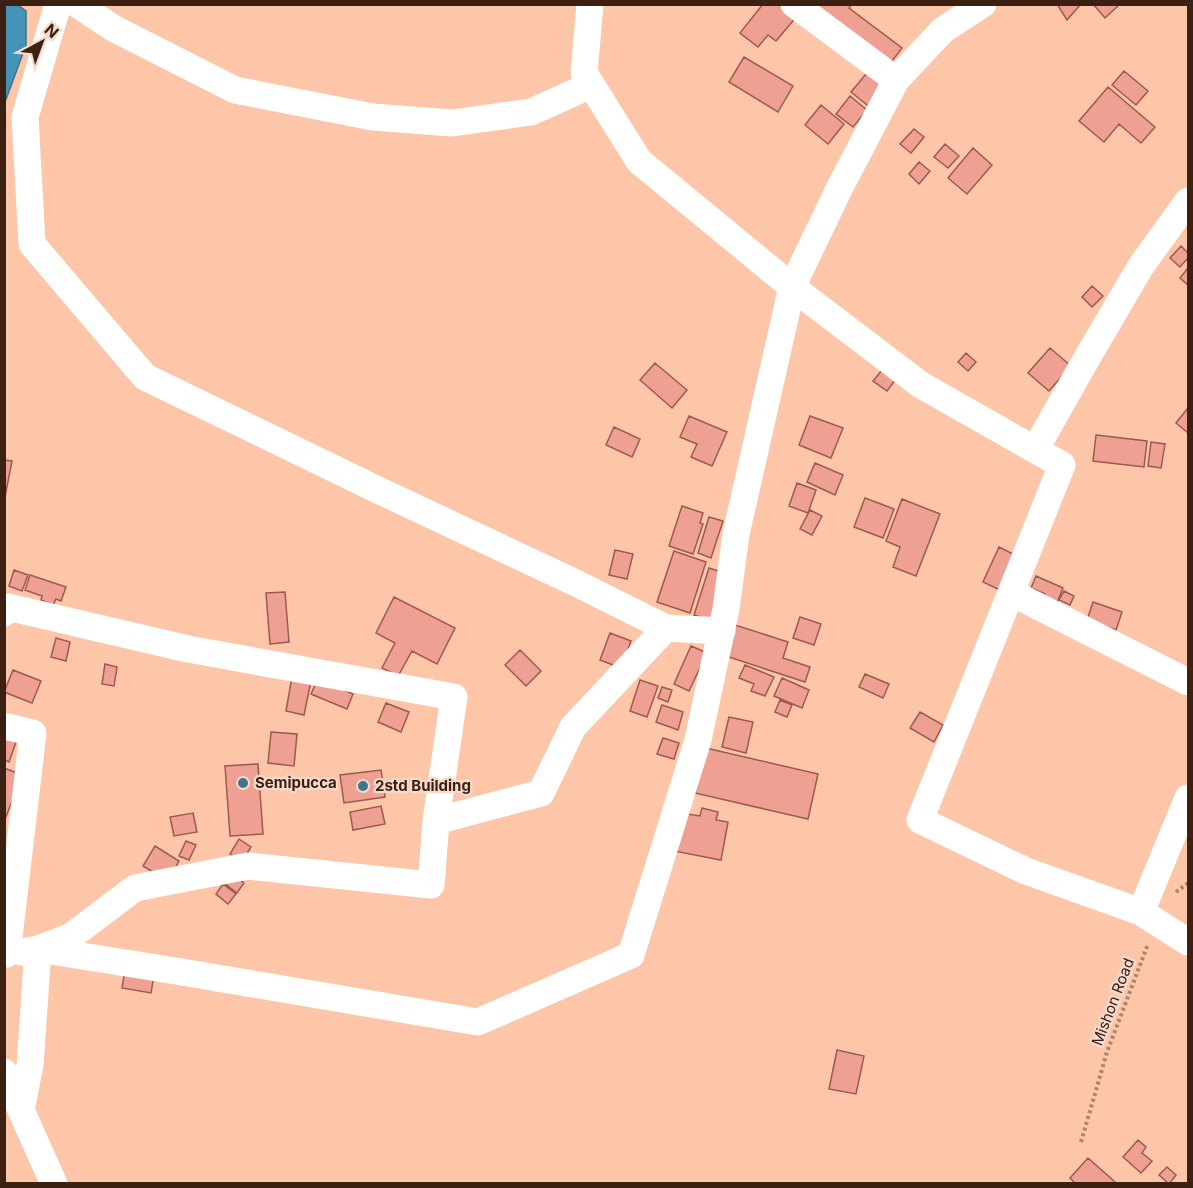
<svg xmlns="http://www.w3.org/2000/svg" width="1193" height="1188" font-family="Inter,sans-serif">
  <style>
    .water { fill: #4494b8; stroke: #427286; stroke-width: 1.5 }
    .building { fill: #eea093; stroke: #9f594e; stroke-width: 1.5 }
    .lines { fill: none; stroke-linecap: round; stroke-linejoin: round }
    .path { stroke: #ae826b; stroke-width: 4; stroke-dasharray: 3 3; stroke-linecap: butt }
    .minor { stroke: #fff; stroke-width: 27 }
    .poi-dot { fill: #3d768f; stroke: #f7dacb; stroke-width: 2 }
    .labels { text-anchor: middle; stroke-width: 4.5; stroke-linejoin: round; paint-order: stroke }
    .poi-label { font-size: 15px; font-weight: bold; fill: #3c2113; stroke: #f7dacb; text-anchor: start }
    .street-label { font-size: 15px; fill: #3c2113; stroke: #f7dacb }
  </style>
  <rect width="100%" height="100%" fill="#fdc6a8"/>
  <path class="water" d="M5,4l13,1 8,6v34l-21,57z"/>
  <path class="building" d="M763,4h21l13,12 -21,25 -8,-6 -10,12 -18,-14z
    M807,4h45l-3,4 53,40 -16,21z
    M1057,4h24l-14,16z
    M1093,4h27l-15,14z
    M744,57l49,29 -15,26 -49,-30z
    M871,68l21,17 -20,24 -21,-17z
    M1124,71l24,20 -12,14 -24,-20z
    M1108,87l47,40 -14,16 -22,-19 -15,18 -25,-21z
    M850,96l17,14 -14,17 -17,-13z
    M821,105l23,19 -16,20 -23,-19z
    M914,129l10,8 -13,16 -11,-9z
    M945,144l14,12 -11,12 -14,-11z
    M973,148l19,17 -25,29 -19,-16z
    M919,162l11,9 -11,13 -10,-10z
    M1181,246l7,7v5l-8,9 -10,-9z
    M1188,268v17l-8,-7z
    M1092,286l11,10 -11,11 -10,-10z
    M1050,348l21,18 -22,25 -21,-18z
    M966,353l10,9 -8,9 -10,-9z
    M655,363l32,27 -15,18 -32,-28z
    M886,365l13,10 -12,16 -14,-10z
    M1188,408v25l-12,-10z
    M689,416l38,16 -15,34 -21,-9 6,-13 -17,-7z
    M810,416l33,12 -12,30 -32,-13z
    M614,427l26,12 -8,18 -26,-12z
    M1096,435l51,6 -3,26 -51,-6z
    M1151,442l14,2 -4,24 -13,-2z
    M4,460l8,1 -8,41z
    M815,463l28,12 -8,20 -28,-13z
    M797,483l19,7 -8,23 -19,-7z
    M865,498l29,11 -11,29 -29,-11z
    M902,499l38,15 -24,62 -23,-9 7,-20 -14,-6z
    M682,506l21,7 -3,10 3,1 -10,30 -24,-8z
    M810,510l12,6 -10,19 -12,-6z
    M709,517l14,4 -12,37 -13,-5z
    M999,547l22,11 -17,34 -21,-10z
    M615,550l18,4 -6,25 -18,-4z
    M674,551l32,11 -16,51 -33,-11z
    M709,568l19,6 -15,47 -19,-6z
    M14,570l14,5 -6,16 -13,-5z
    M30,575l36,12 -5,14 -5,-2 -3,6 -12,-5 1,-4 -17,-6z
    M1036,576l27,12 -7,17 -13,-5 2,-6 -14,-6z
    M1064,591l10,5 -4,9 -11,-5z
    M285,592l4,50 -19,2 -4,-51z
    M394,597l61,31 -18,36 -25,-13 -14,25 -16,-8 13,-25 -19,-10z
    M1093,602l29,10 -6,18 -29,-10z
    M800,617l21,7 -7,21 -21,-7z
    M735,625l53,17 -5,16 27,9 -5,15 -79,-26z
    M610,633l21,8 -10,27 -21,-8z
    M56,638l14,4 -4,19 -15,-4z
    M691,646l16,7 -18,38 -15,-7z
    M520,650l21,21 -15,15 -21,-21z
    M105,664l12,3 -3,19 -12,-2z
    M745,665l29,12 -9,19 -14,-5 3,-7 -15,-6z
    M13,670l28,11 -9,22 -28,-11z
    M865,674l24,10 -6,14 -24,-11z
    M292,677l19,4 -7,34 -18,-4z
    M318,678l35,16 -6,15 -36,-15z
    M782,678l27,12 -7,18 -28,-12z
    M640,680l18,6 -11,31 -17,-6z
    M662,687l10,3 -4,12 -10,-4z
    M780,700l12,5 -5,12 -12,-5z
    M386,703l23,9 -8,20 -23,-10z
    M662,705l21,7 -5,18 -22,-8z
    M920,712l23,13 -9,17 -24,-14z
    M729,717l24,5 -7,31 -24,-6z
    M271,732l26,2 -3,32 -26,-3z
    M4,735l13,4 -8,23 -5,-2z
    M663,738l16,5 -5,16 -17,-5z
    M706,748l112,26 -10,45 -113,-26z
    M258,764l5,70 -33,2 -5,-70z
    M4,768l18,7 -18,47z
    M381,770l4,27 -41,6 -4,-28z
    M381,806l4,18 -32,6 -3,-18z
    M702,808l16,4 -2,8 12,2 -7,38 -47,-9 7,-38 19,3z
    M193,813l4,19 -23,4 -4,-19z
    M239,839l12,8 -9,15 -12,-8z
    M186,841l10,4 -7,15 -10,-4z
    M155,846l24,15 -11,20 -25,-15z
    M230,872l14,11 -7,10 -14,-11z
    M223,884l13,10 -8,10 -12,-10z
    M125,970l29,5 -3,18 -29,-5z
    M837,1050l27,6 -8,38 -27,-5z
    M1138,1140l8,7 -4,6 10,8 -11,12 -18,-16z
    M1088,1158l27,24 -1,2h-38l-6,-6z
    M1167,1167l9,8 -7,9 -10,-9z"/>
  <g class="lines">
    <path class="path" d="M1176,892l12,-9
      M1081,1142l26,-90 41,-108"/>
    <path class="minor" d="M58,4l-33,113 7,127 113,133 233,113 198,93 90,45
      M77,4l36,24 122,62 138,27 79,6 79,-11 60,-27
      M590,4l-6,69 55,88 153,126 129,98 141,80 -142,355 106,51 115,41 47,30
      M896,80l47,-50 40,-26
      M1035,450l52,-92 54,-92 47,-65
      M1012,593l176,89
      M4,613l4,-6 180,42 266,48 -18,124 105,-28 32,-66 93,-99 56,3
      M4,726l29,7 -26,221
      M436,821l-5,64 -183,-19 -113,22 -65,49 -32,12 132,21 308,52 153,-67 67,-215 28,-131 10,-75 56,-247 48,-100 56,-107 -102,-76
      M1141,912l47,-114
      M21,952l17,-3 -8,116 -9,45
      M4,1072l50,112"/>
  </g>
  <g class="poi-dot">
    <circle cx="243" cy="783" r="6"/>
    <circle cx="363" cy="786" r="6"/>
  </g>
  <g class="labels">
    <g class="poi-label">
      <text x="255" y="788">Semipucca</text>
      <text x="375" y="791">2std Building</text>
    </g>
    <g class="street-label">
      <text transform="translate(1113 1002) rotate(-69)" y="5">Mishon Road</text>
    </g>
  </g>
  <rect width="1193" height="1188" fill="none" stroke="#3c2113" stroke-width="12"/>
  <g transform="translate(42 42) rotate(41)" stroke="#f7dacb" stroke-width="4.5" paint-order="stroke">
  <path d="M0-4.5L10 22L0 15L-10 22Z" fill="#3c2113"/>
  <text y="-9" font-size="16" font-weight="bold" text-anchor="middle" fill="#3c2113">N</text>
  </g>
</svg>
